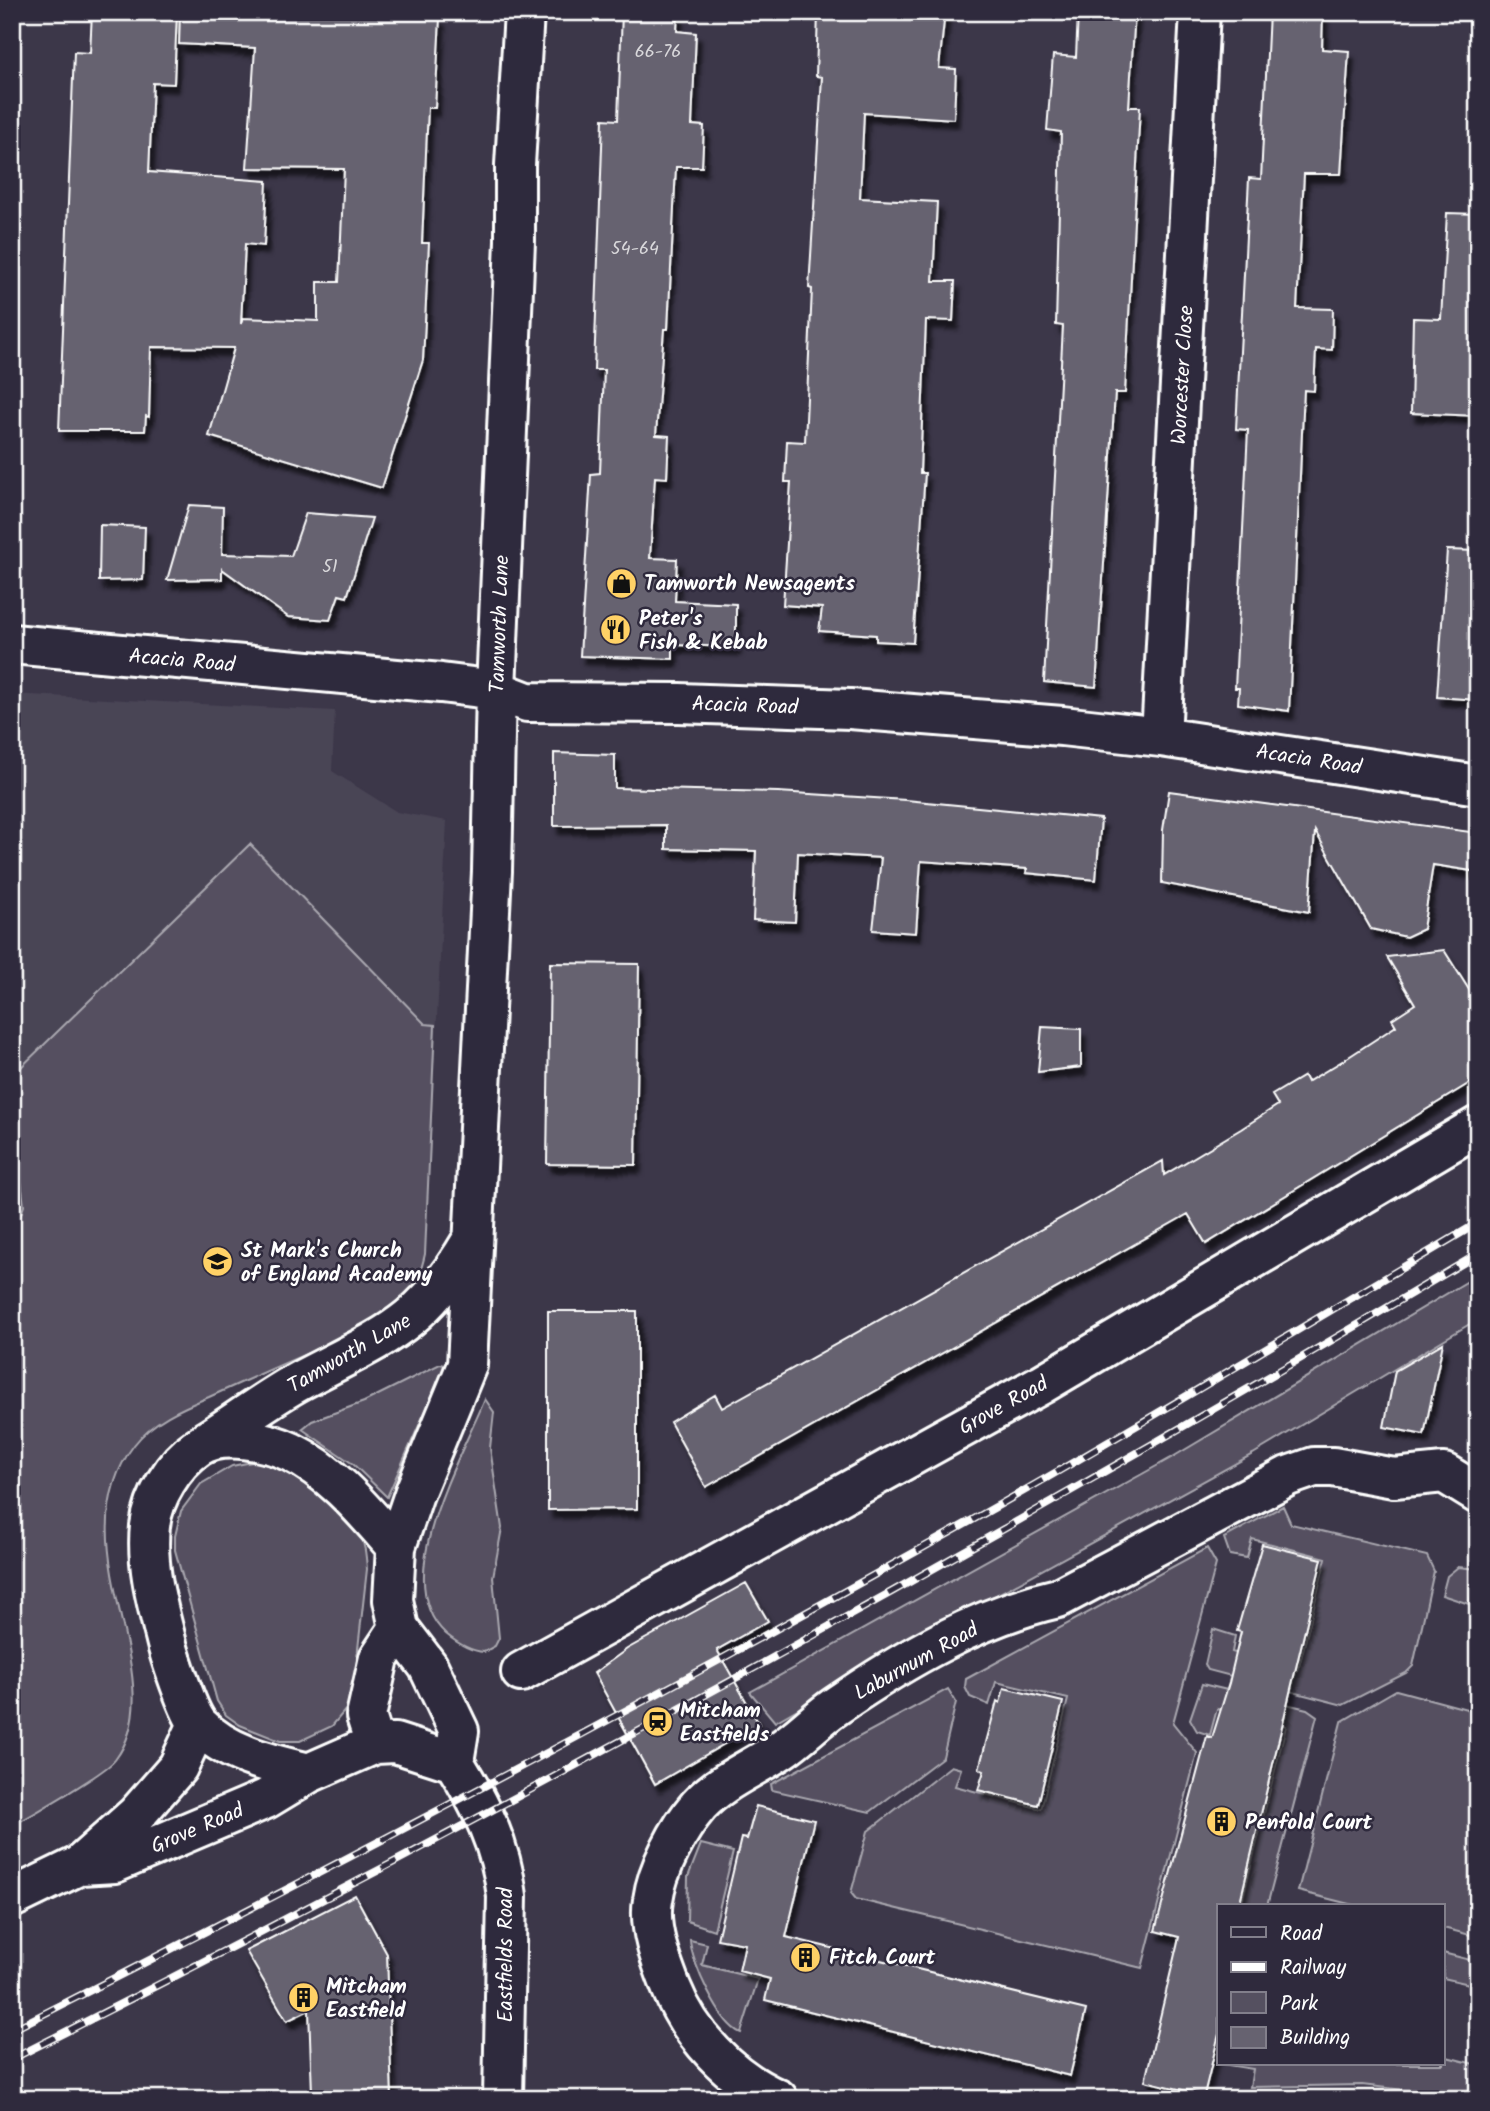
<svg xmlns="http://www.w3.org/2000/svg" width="1490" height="2111" font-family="Kalam,sans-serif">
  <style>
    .built { fill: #494455 }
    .green { fill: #555060; stroke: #aaa8b0; stroke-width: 2 }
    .building { fill: #666270; stroke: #fff; stroke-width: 2; filter: url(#shadow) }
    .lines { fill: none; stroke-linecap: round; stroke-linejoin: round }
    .minor-casing { stroke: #fff; stroke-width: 44 }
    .minor { stroke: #2f2a3d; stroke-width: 38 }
    .rail-casing { stroke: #fff; stroke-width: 8 }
    .rail { stroke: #2f2a3d; stroke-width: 5; stroke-dasharray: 16; stroke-linecap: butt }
    .labels { text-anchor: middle; stroke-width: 5; stroke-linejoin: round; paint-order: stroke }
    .number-label { font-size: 18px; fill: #d9d8db }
    .street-label { font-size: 21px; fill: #fff; stroke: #2f2a3d }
    .poi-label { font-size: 21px; font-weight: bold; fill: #fff; stroke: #2f2a3d; text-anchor: start }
  </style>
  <defs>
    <filter id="shadow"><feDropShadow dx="4.5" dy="8" stdDeviation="2" flood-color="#0009"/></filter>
  </defs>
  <rect width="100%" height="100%" fill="#3c3749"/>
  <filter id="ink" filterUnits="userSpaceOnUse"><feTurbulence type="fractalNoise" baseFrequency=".0143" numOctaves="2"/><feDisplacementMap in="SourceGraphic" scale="14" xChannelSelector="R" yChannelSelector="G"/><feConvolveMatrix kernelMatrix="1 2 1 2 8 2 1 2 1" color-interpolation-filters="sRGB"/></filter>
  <g filter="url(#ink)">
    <path class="built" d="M12,694l323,17 -3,60 65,41 50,9 -22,433 -3,16 -8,16 -57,47 -164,71 -34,17 -25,23 -19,36 -8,34 -1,34 19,87 8,79 -6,28 -14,21 -101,63z"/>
    <path class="green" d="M250,844l175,180 10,1 -10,229c-4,18 -11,39 -25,52 -23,22 -60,34 -89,46 -34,14 -68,30 -102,45 -27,11 -57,24 -75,48 -76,100 43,234 -19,315 -10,13 -85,56 -103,66v-587l12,-33 -9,-76 -3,-3v-51z
      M1478,1275v44l-225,135 -284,156 -194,112 -25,-30 421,-234z
      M440,1364l4,1 -2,9 -55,123 -34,-33 -51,-35 10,-8 52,-19z
      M485,1399l9,13 -4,36 12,80 -9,49 6,61 -4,8 -11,6c-14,-1 -27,-9 -38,-18 -59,-53 16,-178 39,-235z
      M252,1462c37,0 60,21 85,45 7,8 17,15 22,24 6,12 7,25 8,38l-15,133 -20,24 -32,15h-20l-40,-16 -14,-10 -9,-14 -42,-151v-14l6,-25 20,-27 31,-18z
      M1283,1506l8,18 136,32 7,15 -21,95 -7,7 -63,32 -135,-35 -3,-5 8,-36 22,7 -3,16 66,19 28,-113 -74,-19 -5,19 -17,-3 -6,-17z
      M1207,1548l9,16 -43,159 24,30 -55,215 -286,-69 -5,-6 17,-62 83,-65 10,3 -6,17 86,23 27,-110 -72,-17 -7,23 -19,-8 -5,-10 1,-8z
      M1458,1567l20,2v25l-6,-2 -3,12 -27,-9 5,-19z
      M1202,1684l105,25 10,7 -50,190h-26l45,-180 -69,-17 -7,26 -13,-4 -7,-12z
      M948,1689l8,13 -13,55 -73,55 -98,-22 -1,-6z
      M1396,1690l82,22v225l-35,-9v-22h-86l-59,-15 43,-169z
      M701,1844l32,8 -19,78 -27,-9 1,-44z
      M690,1940l17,4 -5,21 56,14 -17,54c-21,-8 -50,-71 -51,-93z
      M1443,1953l35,9v24l-35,-8z
      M1443,2056l35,9v34l-116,-14 -112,2 3,-18 -31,-5h221z"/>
    <path class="building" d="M92,12h85l-3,72 -21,-1 -4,89 118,9 -3,65 -19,-2 -4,80 2,-6 75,3v-39h21l5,-113 -97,-1 8,-120 -76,-4 1,-32h142l118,6 -5,90h-7l-6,135h7l-6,117 -41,128 -173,-52 25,-88 -83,-1 -2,70 -3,-1 -1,15h-86l15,-379 16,1z
      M622,12h56l-1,19 19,2 -4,92 12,1 -2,41h-26l-8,162h-4l-8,106 13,1 -2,42 -12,-1 -5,81 27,1 -2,42 61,3v43l-63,-2v14l-93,-3 11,-182 9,-1 4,-103h-10l9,-251 15,1z
      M818,12h127l-6,56 17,1 -2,50 -90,-6 -4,85 77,4 -4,79h22l-2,40 -27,-1 -6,153h5l-12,170 -37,-2v-6l-57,-4 3,-23 -39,-3 8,-123h-6l2,-41 18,1 7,-153 -3,-1 13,-211 -6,-1z
      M1078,12h57l-6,95h11l-15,286h-10l-19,294 -52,-5 19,-356 -7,-1 5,-193 -14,-2 6,-75 23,2z
      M1269,12h54l-1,37 27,2 -8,123h-37l-7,134 36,1 -1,41 -16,-1 -2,42 -10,-1 -15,321 -51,-7 1,-16h-4l13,-258 -12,-1 13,-251 12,1z
      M1447,213l31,1v202l-67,-3 2,-95 28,1z
      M189,505l34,2 -1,47 69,2 15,-43 66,5 -25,79 -8,-2 -9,25 -42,-3 -66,-48v10l-55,1z
      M100,525l45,2 -2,53 -44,1z
      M1447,550l31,1v149l-41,-3z
      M554,753l61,2v33l163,4 128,8 195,19 -5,61 -70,-7 1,-4 -106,-8 -5,72 -43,-3 8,-72 -83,-5 -3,69 -42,-2 3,-69 -90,-2v-24l-112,1z
      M1169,791l309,42v39l-45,-7 -10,64 -17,8 -35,-8 -56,-98 -6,81 -147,-29 1,-53z
      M1444,950l34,54v74l-272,166 -18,-30 -482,273 -36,-65 45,-27 7,13 441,-247 1,14 77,-46 37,-24 -6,-10 32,-19 3,6 37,-22 52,-34 -4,-7 23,-15 -28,-47z
      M550,963l89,1 -3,201 -89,-1z
      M1042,1027l39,2v38l-43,5z
      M548,1311h89v198l-89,1z
      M1443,1343l-19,92 -40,-8 11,-56z
      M1262,1544l60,15 -83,347h-20v128l-15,61 -59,-14 34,-144 -24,-6 52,-195 5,2 17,-55 12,-51 -4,-1z
      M746,1583l22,38 -51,29 42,74 -104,60 -61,-111 33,-24z
      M1004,1688l59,14 -25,103 -60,-15 6,-19 -5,-2 18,-68 3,2z
      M756,1806l58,14 -28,117 300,73 -16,66 -305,-76 5,-21 -31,-8 6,-27 -28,-5 24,-101 6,1z
      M355,1895l32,59 5,145h-48l-1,-8 -31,2 -3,-83 -22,11 -41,-70z"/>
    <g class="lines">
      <defs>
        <path id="minor" d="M12,644l429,39 55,7 31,12 152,1 171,6 212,17 99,11 317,48
          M1161,737l39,-725
          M206,1441c32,-20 62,-43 95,-61 83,-44 121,-54 171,-140
          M399,1628l29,38 31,65 -5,31
          M521,1672l521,-288 436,-258
          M375,1744l-9,-28 13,-58 20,-30 -6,-28 3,-53 18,-53 53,-129 25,-494 4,-181 19,-449v-76l9,-153
          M309,1773c-37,-9 -83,-19 -110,-48 -11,-13 -30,-71 -34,-89 -9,-35 -19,-73 -15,-110 3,-28 24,-63 48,-79 23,-16 70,-6 93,5 43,21 74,60 105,95
          M80,1865l35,-2 151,-64 43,-26 66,-29 20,-1 59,19c27,43 47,83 53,134l-4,203
          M12,1898l68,-33 56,-50 42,-48 20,-43
          M778,2099c-48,-21 -88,-64 -107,-112 -10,-26 -23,-59 -18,-87 4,-31 26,-72 46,-95 23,-25 55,-37 83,-56 19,-13 35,-30 54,-43 67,-46 142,-90 222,-108l230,-122 26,-9h19l61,11 50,-5 34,21"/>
      </defs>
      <use href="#minor" class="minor-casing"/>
      <use href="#minor" class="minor"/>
      <defs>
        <path id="rail" d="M12,2030c333,-168 663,-342 987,-525 161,-91 319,-188 479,-282
          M12,2059c499,-251 986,-520 1466,-805"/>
      </defs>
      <use href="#rail" class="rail-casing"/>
      <use href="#rail" class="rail"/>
    </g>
  </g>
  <defs>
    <symbol id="shop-disc" viewBox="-11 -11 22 22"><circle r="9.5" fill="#ffd166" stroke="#2f2a3d"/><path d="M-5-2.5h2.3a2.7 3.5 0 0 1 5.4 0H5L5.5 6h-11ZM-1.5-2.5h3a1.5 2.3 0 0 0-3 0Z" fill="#111"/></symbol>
    <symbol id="restaurant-disc" viewBox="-11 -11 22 22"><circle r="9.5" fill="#ffd166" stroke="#2f2a3d"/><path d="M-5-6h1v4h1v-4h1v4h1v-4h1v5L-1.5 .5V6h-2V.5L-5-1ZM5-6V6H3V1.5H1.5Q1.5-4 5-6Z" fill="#111"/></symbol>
    <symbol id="school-disc" viewBox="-11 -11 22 22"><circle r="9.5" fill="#ffd166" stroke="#2f2a3d"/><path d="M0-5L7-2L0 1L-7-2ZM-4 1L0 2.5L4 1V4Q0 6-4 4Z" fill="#111"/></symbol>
    <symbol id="station-disc" viewBox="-11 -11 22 22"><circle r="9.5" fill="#ffd166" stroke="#2f2a3d"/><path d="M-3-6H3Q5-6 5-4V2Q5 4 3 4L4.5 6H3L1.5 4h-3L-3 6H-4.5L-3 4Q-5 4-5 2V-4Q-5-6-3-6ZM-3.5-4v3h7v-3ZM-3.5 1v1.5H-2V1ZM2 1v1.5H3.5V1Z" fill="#111"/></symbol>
    <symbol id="building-disc" viewBox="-11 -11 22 22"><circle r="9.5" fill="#ffd166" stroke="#2f2a3d"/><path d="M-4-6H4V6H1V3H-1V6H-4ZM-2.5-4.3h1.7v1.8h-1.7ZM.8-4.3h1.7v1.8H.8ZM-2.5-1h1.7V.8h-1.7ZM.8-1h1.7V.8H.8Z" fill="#111"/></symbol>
  </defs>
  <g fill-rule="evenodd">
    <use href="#shop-disc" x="604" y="566" width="35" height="35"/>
    <use href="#restaurant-disc" x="598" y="612" width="35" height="35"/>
    <use href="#school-disc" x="200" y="1244" width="35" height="35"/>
    <use href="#station-disc" x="640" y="1704" width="35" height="35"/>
    <use href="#building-disc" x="1204" y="1804" width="35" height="35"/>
    <use href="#building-disc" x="788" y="1940" width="35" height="35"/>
    <use href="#building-disc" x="286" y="1980" width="35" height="35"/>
  </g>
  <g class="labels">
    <g class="number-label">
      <text x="658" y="57">66-76</text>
      <text x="635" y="254">54-64</text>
      <text x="330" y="572">51</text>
    </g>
    <g class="street-label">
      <text transform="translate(1182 375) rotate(-87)" y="7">Worcester Close</text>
      <text transform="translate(499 624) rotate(-88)" y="7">Tamworth Lane</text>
      <text transform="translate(182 660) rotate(5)" y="7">Acacia Road</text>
      <text transform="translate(745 705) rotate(2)" y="7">Acacia Road</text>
      <text transform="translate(1309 759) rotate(9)" y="7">Acacia Road</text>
      <text transform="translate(349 1353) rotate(-30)" y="7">Tamworth Lane</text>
      <text transform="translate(1003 1405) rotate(-29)" y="7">Grove Road</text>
      <text transform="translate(916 1661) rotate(-29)" y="7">Laburnum Road</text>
      <text transform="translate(197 1828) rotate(-23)" y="7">Grove Road</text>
      <text transform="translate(505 1955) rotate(-90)" y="7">Eastfields Road</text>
    </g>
    <g class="poi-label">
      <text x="644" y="590">Tamworth Newsagents</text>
      <text x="639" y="625">Peter's<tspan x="639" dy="24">Fish &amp; Kebab</tspan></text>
      <text x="241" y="1257">St Mark's Church<tspan x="241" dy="24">of England Academy</tspan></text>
      <text x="680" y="1717">Mitcham<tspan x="680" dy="24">Eastfields</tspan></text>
      <text x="1245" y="1829">Penfold Court</text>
      <text x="829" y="1964">Fitch Court</text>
      <text x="326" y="1993">Mitcham<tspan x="326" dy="24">Eastfield</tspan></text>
    </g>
  </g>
  <rect width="1490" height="2111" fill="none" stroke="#2f2a3d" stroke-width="42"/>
  <rect x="21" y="21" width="1448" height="2069" fill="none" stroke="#fff" stroke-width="2.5" filter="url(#ink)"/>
  <rect x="1217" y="1904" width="228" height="161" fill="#2f2a3d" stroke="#827f8b" stroke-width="2"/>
  <rect x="1231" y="1927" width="35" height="10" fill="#2f2a3d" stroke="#827f8b" stroke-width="2"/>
  <text x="1280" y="1940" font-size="21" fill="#ffffff">Road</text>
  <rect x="1231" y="1962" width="35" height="10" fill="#ffffff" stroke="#827f8b" stroke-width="2"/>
  <text x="1280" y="1974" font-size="21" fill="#ffffff">Railway</text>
  <rect x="1231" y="1992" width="35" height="21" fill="#555060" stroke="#827f8b" stroke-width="2"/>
  <text x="1280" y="2010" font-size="21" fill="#ffffff">Park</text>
  <rect x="1231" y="2027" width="35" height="21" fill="#666270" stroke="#827f8b" stroke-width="2"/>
  <text x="1280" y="2044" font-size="21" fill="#ffffff">Building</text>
</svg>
